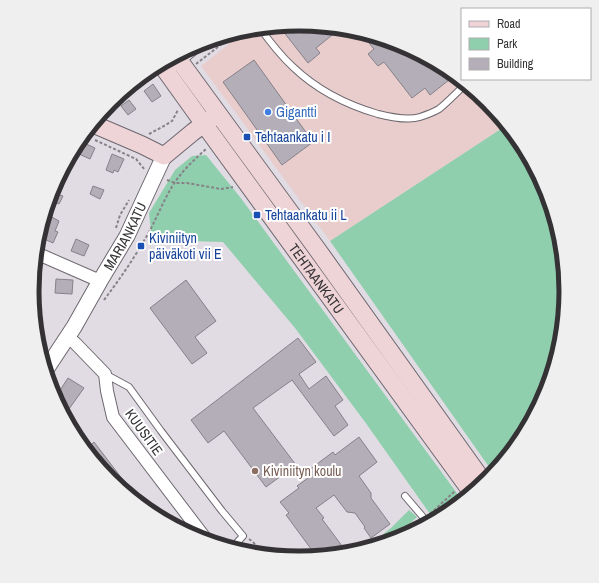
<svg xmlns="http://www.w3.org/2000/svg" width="599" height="583" font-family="'Archivo Narrow',sans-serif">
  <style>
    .commercial { fill: #e8cdcc }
    .green { fill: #90cfad }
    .building { fill: #b3aeb7; stroke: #868189 }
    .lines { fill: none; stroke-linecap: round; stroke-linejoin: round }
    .service-casing { stroke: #6d686f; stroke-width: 8 }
    .minor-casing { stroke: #6d686f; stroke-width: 14 }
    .tertiary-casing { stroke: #6d686f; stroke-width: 17 }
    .secondary-casing { stroke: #6d686f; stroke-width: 19 }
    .path { stroke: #868288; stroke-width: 2; stroke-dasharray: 3 2; stroke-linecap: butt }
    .service { stroke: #fff; stroke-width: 6 }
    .minor { stroke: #fff; stroke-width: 12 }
    .tertiary { stroke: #fff; stroke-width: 15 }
    .secondary { stroke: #eed3d7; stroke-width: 17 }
    .shop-dot { fill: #3f7fe0; stroke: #fff; stroke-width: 1.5 }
    .transit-dot { fill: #1a4fb4; stroke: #fff; stroke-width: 1.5 }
    .education-dot { fill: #8d6e63; stroke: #fff; stroke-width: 1.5 }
    .labels { text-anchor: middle; stroke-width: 4; stroke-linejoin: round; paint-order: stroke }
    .shop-label { font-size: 14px; fill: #366cbe; stroke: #fff; text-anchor: start }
    .transit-label { font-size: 14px; fill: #164399; stroke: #fff; text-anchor: start }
    .street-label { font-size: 14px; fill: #343235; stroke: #fff }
    .education-label { font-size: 14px; fill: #785e54; stroke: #fff; text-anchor: start }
    .rim { fill: none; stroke: #343235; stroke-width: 5 }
  </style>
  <rect width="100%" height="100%" fill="#e1dce4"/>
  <path class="commercial" d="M300,24l52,5 50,15 46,25 41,34 18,22 -177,116 -129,-175 47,-37z"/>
  <path class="green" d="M507,125l15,18 25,46 15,51 5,52 -5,52 -15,50 -25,46 -28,34 -164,-233z
    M206,155l34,42 219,299 4,6 -15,12 -13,7 -70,-99 -70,-94 -72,-86 -71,-2 -3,-27 26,-43 17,-14z
    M409,510l8,7 -28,26 -25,7 28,-23z"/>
  <path class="building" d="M300,24l28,3 13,1 -25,20 4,5 -12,10 -29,-37z
    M360,32l42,12 46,25 6,7 -24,19 -5,-7 -13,10 -28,-36 -6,4 -10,-12 6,-5z
    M254,60l59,82 -31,23 -59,-83z
    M153,84l8,12 -9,6 -8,-11z
    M129,100l7,9 -8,6 -7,-9z
    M84,143l11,5 -5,11 -11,-5z
    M112,154l12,5 -6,13 -4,-2 -1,3 -7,-3z
    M93,186l11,4 -4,9 -10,-5z
    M54,193l9,3 -4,8 -8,-4z
    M50,216l9,5 -4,10 3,1 -5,11 -11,-5 5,-10 -2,-1z
    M76,239l13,6 -5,11 -13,-5z
    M56,279l17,1 -1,14 -17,-1z
    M186,280l30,41 -21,16 12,16 -15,11 -42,-56z
    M298,338l18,24 -17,12 10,15 17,-13 17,24 -8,6 13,19 -14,11 -42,-56 -39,28 43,57 -30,22 -42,-56 -16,12 -17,-23z
    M68,378l16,10 -20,28 -9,-18z
    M359,437l18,25 -18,14 12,17v5l19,26 -19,14 -7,-10 1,-1 -10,-14 -8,-1 -13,-17 -18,13 8,10 -2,1 26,35 -31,3 -31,-42 3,-2 -9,-11 19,-14 -2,-2 11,-8 -3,-5 28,-21 2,3z
    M94,442l42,55 -3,2 -23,-19 -25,-30z"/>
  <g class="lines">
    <defs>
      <path id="service" d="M260,28c10,14 21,28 33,39 24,23 54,38 85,47 12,3 30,7 42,3 6,-2 14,-5 19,-8 8,-6 19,-18 27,-25
        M105,374l24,13 32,44 61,80 21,25 -12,13
        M405,496l24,28"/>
      <path id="minor" d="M173,65l27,-22
        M36,253l64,28
        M68,337l7,6 30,31 2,17 6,26 95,125"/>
      <g id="tertiary">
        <path id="s1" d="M45,371l29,-44 26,-46 27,-45 37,-80"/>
      </g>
      <g id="secondary">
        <path d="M176,56l141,193 168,235"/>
        <path id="s2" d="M161,64l43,60 269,370"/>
        <path d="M93,124l49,21 22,11 29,-24 19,-14"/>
      </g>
    </defs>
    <use href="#service" class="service-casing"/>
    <use href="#minor" class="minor-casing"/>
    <use href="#tertiary" class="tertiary-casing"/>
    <use href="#secondary" class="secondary-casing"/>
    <path class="path" d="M196,64l41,-32
      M149,134l15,-8 8,-5 6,-11
      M83,135l6,3
      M95,140l41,19 9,11
      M167,180l8,3h12l34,6 12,-2
      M116,228l4,-13 9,-15
      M104,300c15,-20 29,-40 41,-61 11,-18 18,-39 30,-57 9,-13 20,-23 31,-33
      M430,514l25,-23
      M404,537l16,-13
      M249,539l4,3 12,14"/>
    <use href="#service" class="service"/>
    <use href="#minor" class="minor"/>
    <use href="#tertiary" class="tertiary"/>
    <use href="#secondary" class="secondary"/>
  </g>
  <circle class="shop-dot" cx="268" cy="112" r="4"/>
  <g class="transit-dot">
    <rect x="243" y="133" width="8" height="8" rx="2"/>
    <rect x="253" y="211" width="8" height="8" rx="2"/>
    <rect x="137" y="242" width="8" height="8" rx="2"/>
  </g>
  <circle class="education-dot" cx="255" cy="471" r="4"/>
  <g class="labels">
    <g class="shop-label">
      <text x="276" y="117">Gigantti</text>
    </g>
    <g class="transit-label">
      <text x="255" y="142">Tehtaankatu i I</text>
      <text x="265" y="220">Tehtaankatu ii L</text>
      <text x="149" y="243">Kiviniityn<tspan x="149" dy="16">päiväkoti vii E</tspan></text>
    </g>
    <g class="street-label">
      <text dy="5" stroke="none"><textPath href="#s1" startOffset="157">MARIANKATU</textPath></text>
      <text dy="5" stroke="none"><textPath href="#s2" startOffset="265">TEHTAANKATU</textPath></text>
      <text transform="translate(144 432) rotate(54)" y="5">KUUSITIE</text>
    </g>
    <g class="education-label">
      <text x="263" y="476">Kiviniityn koulu</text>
    </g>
  </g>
  <path d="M0 0H599V583H0ZM39 291a260 260 0 1 1 520 0a260 260 0 1 1-520 0Z" fill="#efefef" fill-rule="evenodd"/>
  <path class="rim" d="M39 291a260 260 0 1 1 520 0a260 260 0 1 1-520 0Z"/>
  <rect x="461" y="8" width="130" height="72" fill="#ffffff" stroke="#aeadae"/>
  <rect x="469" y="21" width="20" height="6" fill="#eed3d7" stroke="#aeadae"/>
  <text x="497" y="28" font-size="12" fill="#343235">Road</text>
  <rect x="469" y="38" width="20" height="12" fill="#90cfad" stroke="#aeadae"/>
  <text x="497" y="48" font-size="12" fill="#343235">Park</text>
  <rect x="469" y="58" width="20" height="12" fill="#b3aeb7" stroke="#aeadae"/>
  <text x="497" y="68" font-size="12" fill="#343235">Building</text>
</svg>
